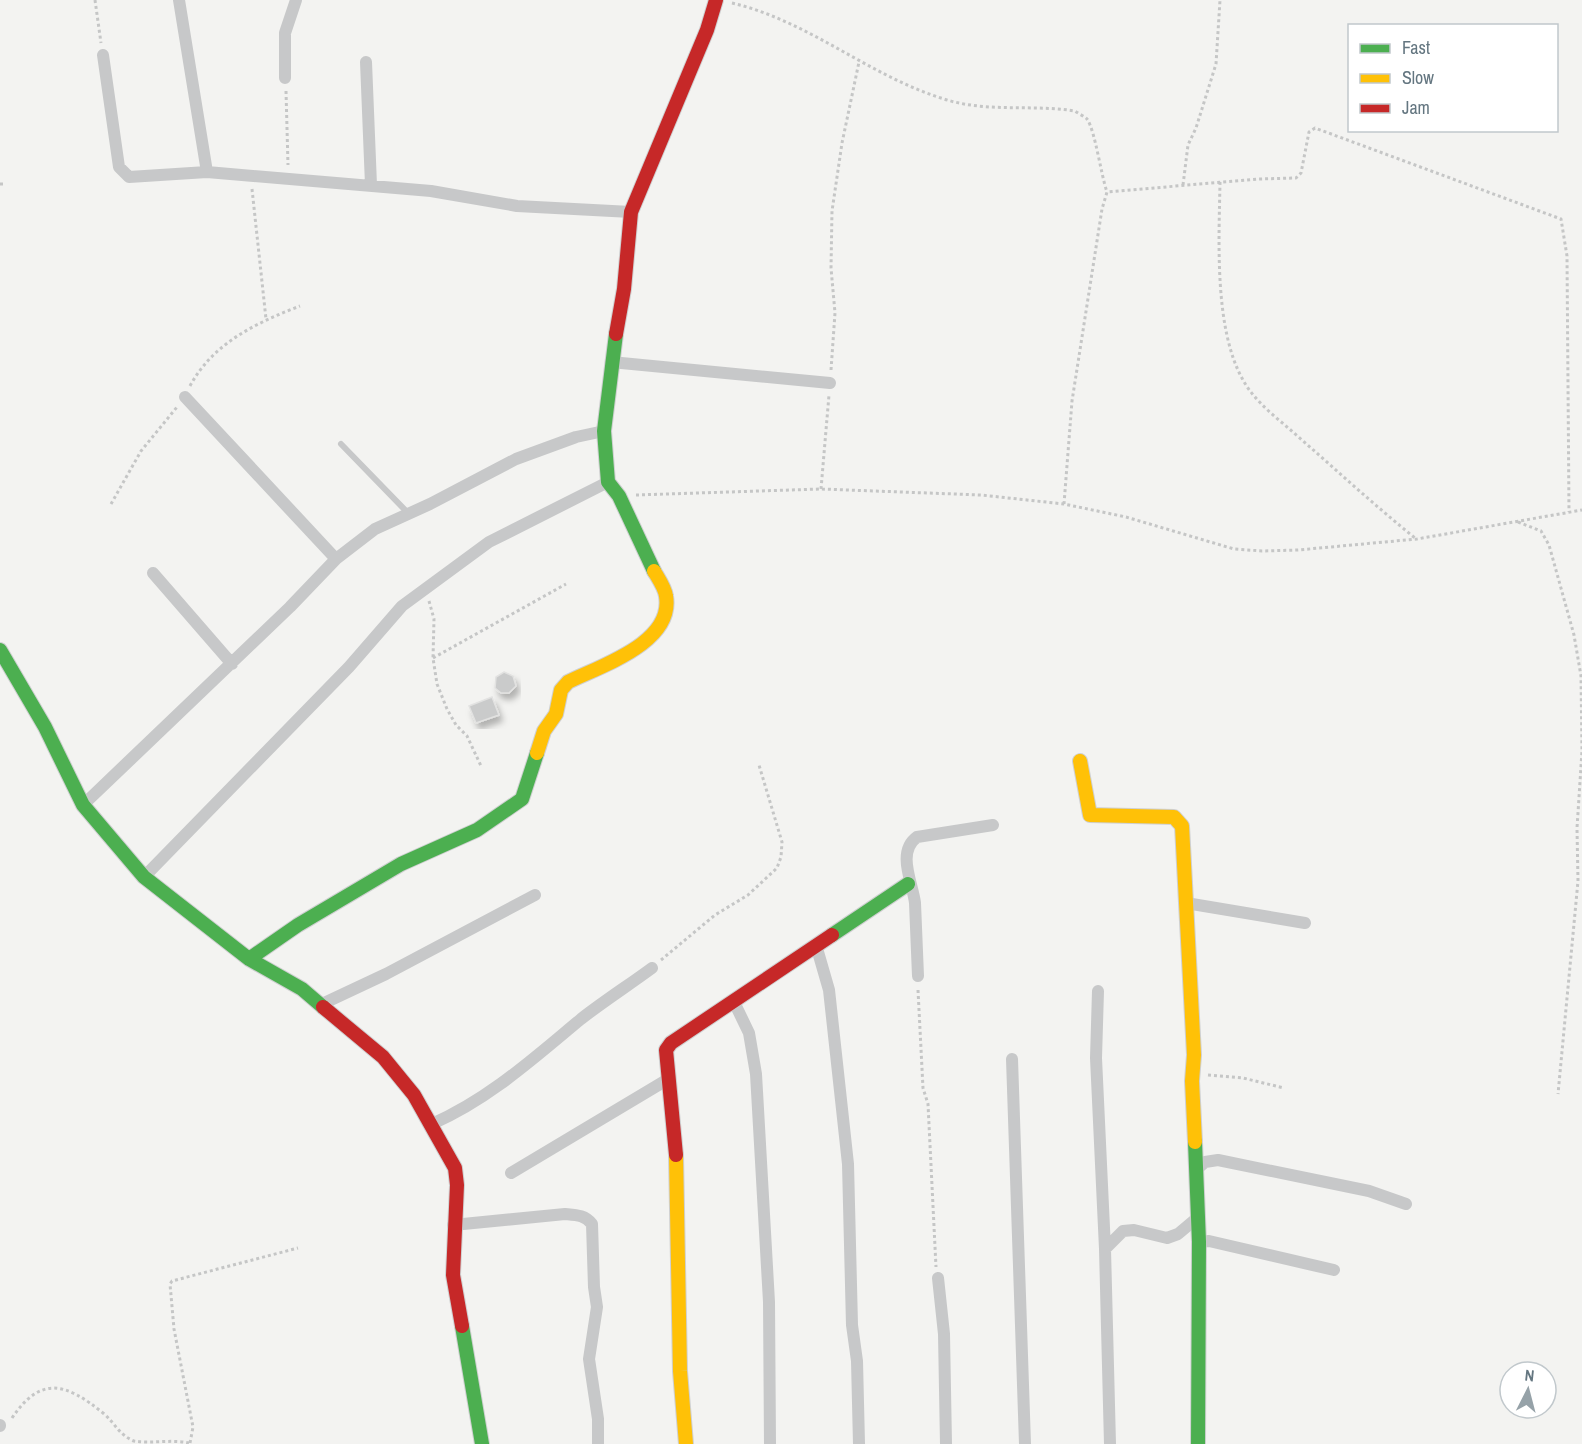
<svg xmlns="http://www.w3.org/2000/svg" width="1582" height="1444" font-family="'Archivo Narrow',sans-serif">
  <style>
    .building { fill: #cacbcb; stroke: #e2e2e1; stroke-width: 1.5; filter: url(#shadow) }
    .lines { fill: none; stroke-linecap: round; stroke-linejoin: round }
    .fast-casing { stroke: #cfd0d1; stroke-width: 16 }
    .slow-casing { stroke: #cfd0d1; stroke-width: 16 }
    .jam-casing { stroke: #cfd0d1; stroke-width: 16 }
    .path { stroke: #c5c6c6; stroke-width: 3; stroke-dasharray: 3 3; stroke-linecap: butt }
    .lane { stroke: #c7c8c9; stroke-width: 6 }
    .street { stroke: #c7c8c9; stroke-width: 12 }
    .fast { stroke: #4caf50; stroke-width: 14 }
    .slow { stroke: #ffc107; stroke-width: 14 }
    .jam { stroke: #c62828; stroke-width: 14 }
  </style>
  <defs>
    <filter id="shadow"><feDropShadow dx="3.5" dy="6" stdDeviation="3" flood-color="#0004"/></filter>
  </defs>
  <rect width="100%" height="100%" fill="#f3f3f1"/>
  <path class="building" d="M504,672l9,4 3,10 -7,7h-8l-6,-5 1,-11z
    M492,697l7,18 -23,8 -7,-17z"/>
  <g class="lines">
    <defs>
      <path id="fast" d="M616,334l-12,97 4,51 11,14 35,75
        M0,650l45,77 38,78 61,72 105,82 53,30 21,18
        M832,935l76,-51
        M249,959l49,-34 103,-61 76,-34 45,-31 15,-46
        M1195,1142l4,100 -1,202
        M462,1326l20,118"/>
      <path id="slow" d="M537,753l7,-22 12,-17 5,-24 7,-8c32,-16 106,-39 98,-86 -1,-8 -8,-18 -12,-25
        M1080,761l10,54 84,2 8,9 12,229 -2,26 3,61
        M676,1155l4,216 6,73"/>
      <path id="jam" d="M616,334l8,-45 7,-77 76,-182 9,-30
        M323,1007l60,50 31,38 41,73 2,17 -4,90 9,51
        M676,1155l-10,-105 5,-7 161,-108"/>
    </defs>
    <use href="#fast" class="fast-casing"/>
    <use href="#slow" class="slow-casing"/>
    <use href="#jam" class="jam-casing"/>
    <path class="path" d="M95,0l6,43
      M732,3c77,18 137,73 212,96 43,14 87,5 131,12 4,3 9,5 12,8 8,11 14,56 20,73
      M286,91l2,74
      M1220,182c-1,58 -6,147 23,198 12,22 33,37 51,53 40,35 79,71 121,105
      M0,184h3
      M1183,185l5,-40 8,-17 20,-64 4,-64
      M252,189l14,130
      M831,370l4,-57 -4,-45 1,-57 10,-68 17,-81
      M190,386c23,-43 66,-63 110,-80
      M821,489l8,-94
      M636,495l185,-6 160,6 83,9 62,13 108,32 28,2 36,-1 119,-11 165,-29
      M111,504l30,-53 36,-44
      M1064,504l8,-103 30,-192 5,-17 151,-13 38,-1 5,-5 8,-41 6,-4 246,91 6,37 2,256
      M1518,522l23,9 8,14 25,90 7,41 1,75 -5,77 1,53 -20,213
      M429,601l5,18 -1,39 4,26 10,25 9,16 11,11 14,30
      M433,658l133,-74
      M661,960l54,-45 33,-20 29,-27 4,-11 1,-15 -23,-77
      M918,990l5,98 5,16 8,163
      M1208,1075l35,3 41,10
      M12,1418c29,-43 54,-35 91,-5 12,10 16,22 31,28 17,3 38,-2 55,2
      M190,1443l3,-16 -19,-98 -4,-45 2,-3 126,-33"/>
    <path class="lane" d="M341,444l67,69"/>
    <path class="street" d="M179,0l28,172
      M103,55l16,112 10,10 78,-5 224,19 86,15 114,6
      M366,62l5,123
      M285,78v-45l11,-33
      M611,362l219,21
      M185,397l151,162
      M153,573l79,91
      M83,805l207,-198 46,-48 39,-30 55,-25 86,-45 60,-22 28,-6
      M144,877l205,-210 53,-61 87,-64 119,-60
      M1186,903l119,20
      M816,945l13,45 19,174 4,161 5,36 2,83
      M918,976l-3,-73c-2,-19 -19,-51 2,-66l76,-12
      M1098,991l-2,67 9,191 5,195
      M735,1004l14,29 7,41 13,228 1,142
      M320,1005l66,-31 149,-79
      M1012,1059l13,385
      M432,1124c57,-25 102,-66 149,-105 23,-18 48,-34 71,-51
      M1196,1170l9,-8 13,-2 151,31 37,13
      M511,1173l159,-95
      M453,1225l112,-11c11,1 20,1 27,10l2,63 3,20 -8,52 9,60v25
      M1199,1242l10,-1 125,29
      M1105,1249l18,-18 11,-1 33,8 11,-4 19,-16
      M938,1278l6,56 2,110
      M0,1425v1"/>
    <use href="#fast" class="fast"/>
    <use href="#slow" class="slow"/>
    <use href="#jam" class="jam"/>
  </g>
  <rect x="1348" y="24" width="210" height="108" fill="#ffffff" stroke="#c1c8cc" stroke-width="1.5"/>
  <rect x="1360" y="44" width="30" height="9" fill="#4caf50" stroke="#c1c8cc" stroke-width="1.5"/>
  <text x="1402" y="54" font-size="18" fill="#647680">Fast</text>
  <rect x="1360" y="74" width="30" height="9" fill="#ffc107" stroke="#c1c8cc" stroke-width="1.5"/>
  <text x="1402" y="84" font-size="18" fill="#647680">Slow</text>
  <rect x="1360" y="104" width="30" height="9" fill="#c62828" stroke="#c1c8cc" stroke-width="1.5"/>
  <text x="1402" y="114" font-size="18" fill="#647680">Jam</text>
  <g transform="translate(1528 1390) rotate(6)"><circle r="28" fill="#ffffff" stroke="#c1c8cc" stroke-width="1.5"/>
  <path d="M0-4.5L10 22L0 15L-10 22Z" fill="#96a2a8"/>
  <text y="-9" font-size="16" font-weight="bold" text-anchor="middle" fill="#647680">N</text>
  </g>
</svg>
